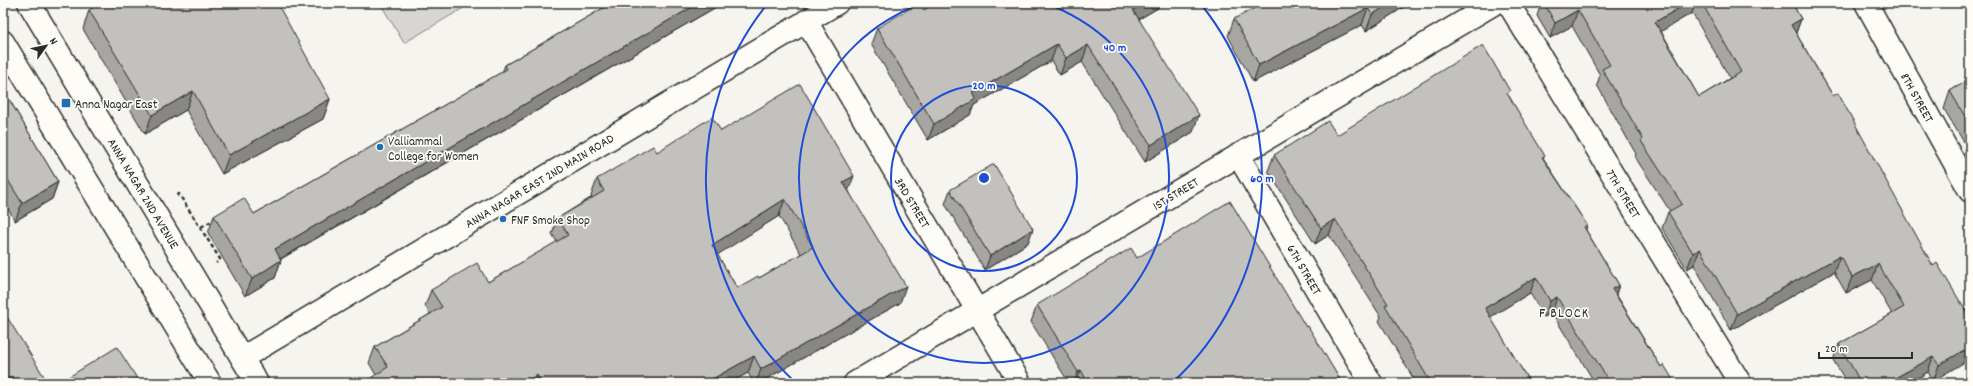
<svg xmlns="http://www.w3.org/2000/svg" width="1973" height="386" font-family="Dekko,sans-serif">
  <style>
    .green { fill: #d7d6d2; stroke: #81807e }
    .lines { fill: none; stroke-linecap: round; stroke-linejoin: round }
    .minor-casing { stroke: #2b2b2b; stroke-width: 25 }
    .secondary-casing { stroke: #2b2b2b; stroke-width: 25 }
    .path { stroke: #2b2b2b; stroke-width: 2.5; stroke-dasharray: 4 3; stroke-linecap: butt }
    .minor { stroke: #fdfcf7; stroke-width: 22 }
    .secondary { stroke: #fdfcf7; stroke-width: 22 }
    .wall { fill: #a7a6a3; stroke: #2b2b2b; fill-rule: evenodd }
    .shaded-wall { fill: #888785; stroke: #2b2b2b }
    .building { fill: #c2c1be; stroke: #2b2b2b; fill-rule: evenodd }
    .ring { fill: none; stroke: #1d4ed8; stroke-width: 2 }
    .poi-dot { fill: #1f6fb2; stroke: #fdfcf7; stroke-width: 1.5 }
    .labels { text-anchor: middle; stroke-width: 3.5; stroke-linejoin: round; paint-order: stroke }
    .street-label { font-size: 13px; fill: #2b2b2b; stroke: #fdfcf7 }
    .poi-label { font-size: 13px; fill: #2b2b2b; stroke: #fdfcf7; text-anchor: start }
    .neighbourhood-label { font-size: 14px; letter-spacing: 1px; fill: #2b2b2b; stroke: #fdfcf7 }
    .centre { fill: #1d4ed8; stroke: #fdfcf7; stroke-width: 2 }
    .ring-label { font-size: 12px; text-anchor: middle; font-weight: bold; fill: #1d4ed8; stroke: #fdfcf7; stroke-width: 3.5; stroke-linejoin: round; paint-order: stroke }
  </style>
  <rect width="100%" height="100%" fill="#f5f4ef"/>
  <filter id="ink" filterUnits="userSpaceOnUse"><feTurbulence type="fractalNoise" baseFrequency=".025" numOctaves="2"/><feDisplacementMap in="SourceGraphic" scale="8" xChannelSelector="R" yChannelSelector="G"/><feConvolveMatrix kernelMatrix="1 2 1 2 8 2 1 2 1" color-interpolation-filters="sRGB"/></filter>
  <g filter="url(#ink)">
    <path class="green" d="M380,3h92l-68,40z"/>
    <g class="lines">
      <defs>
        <path id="minor" d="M1508,3l232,380
          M1866,3l104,188
          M806,21l214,362
          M1238,155l133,228
          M242,358l595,-355
          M855,383l640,-380"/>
        <path id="secondary" d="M29,3l228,380
          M3,42l207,341"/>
      </defs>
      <use href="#minor" class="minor-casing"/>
      <use href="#secondary" class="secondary-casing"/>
      <path class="path" d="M177,196l2,-2 41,65 -4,4
        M201,227l14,-8"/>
      <use href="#minor" class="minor"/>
      <use href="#secondary" class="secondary"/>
    </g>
    <path class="wall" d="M612,3h111l-442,256v1l-6,18 -30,18 -37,-63 6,-17 40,-2 248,-142 3,-7z
      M935,3h225l-2,5 -19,11 54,113 -48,30 -63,-100 -22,13 -9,-14 -77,44 -4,10 -42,25 -57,-96 6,-16 47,-18z
      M1541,3h251l9,16 -5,14 137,233 37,52 -37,63 -5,-9 -19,11h-62l-14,-23 6,-16 53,-30 -20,-34 -26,13 -12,-21 -103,58 -37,-65 -7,4 -25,-41 6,-16 2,-1 -35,-54 1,-3 -39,-69 3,-10 -28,-49 -22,12 -13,-22zM1692,13l38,65 -31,19 -38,-66z
      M1407,5l-41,26 -4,-6 -109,57 -25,-46 6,-17z
      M89,10l241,89 -7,20 -101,55 -36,-64 -41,24 -62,-105z
      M1970,79v69l-2,1 -24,-40 6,-18z
      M3,89l55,93 -6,17 -37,22 -12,-21z
      M1509,96l35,63 43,66 -1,5 33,55 -3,9 45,73 14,16h-80l-43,-70 -8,4 -14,-24 -40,24 40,66h-114l-37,-62 2,-4 -52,-82 -14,9 -47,-73 6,-16 63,-20z
      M721,131l128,60 51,112 -141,80h-5l-6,-10 -19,10h-366l13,-8 -7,-12 6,-16 55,-33 -5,-8 6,-16 57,-8 69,-40 -5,-8 6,-16 34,-21 -1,-1 6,-17 60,-27zM779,216l22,38 -42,24 -22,10 -20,-34z
      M950,190l78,53 -43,27 -40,-66z
      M1137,258l169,69 36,56h-273l-38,-61 6,-17z
      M3,319l45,64h-45z"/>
    <path class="shaded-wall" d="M699,3h24l-455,263 7,-17z
      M1144,3h16l-2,5 -31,18 6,-16z
      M1390,3h18l-1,2 -41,26 6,-16z
      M1688,3h8l-4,10 -42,25 5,-16z
      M1368,8l-6,17 -109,57 6,-17z
      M1578,10l-6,16 -22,12 5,-15z
      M1801,19l-6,16 -4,-10z
      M1057,44l-6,17 -77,44 -4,10 -42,25 6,-16 39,-31z
      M1088,45l-6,17 -22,13 6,-17z
      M193,91l-7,19 -41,24 7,-19z
      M330,99l-7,20 -101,55 7,-19z
      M1199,115l-6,17 -48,30 6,-17z
      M854,176l-6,16 -5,-10z
      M58,182l-6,17 -37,22 7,-18z
      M785,199l-6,17 -73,46 6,-17z
      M1335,219l-6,16 -14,9 6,-16z
      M1033,229l-5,14 -43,27 5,-14z
      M1700,249l-6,16 -7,4 6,-16z
      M1840,256l-6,16 -103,58 6,-16z
      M281,260l-6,18 -30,18 7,-17z
      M1878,264l-6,16 -26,13 6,-16z
      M1536,277l-6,16 -51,31 6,-16z
      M1619,285l-6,16 -1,-12z
      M906,286l-6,17 -141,80h-3l5,-14z
      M1557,297l-5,16 -8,4 6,-16z
      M1970,347v12l-37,22 6,-16z
      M754,356l-6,17 -19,10h-24z
      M1933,357l-5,15 -19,11h-23z
      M1081,370l-5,13h-2l4,-11z
      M537,375l-3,8h-10z
      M12,376l-3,7h-6v-1z
      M1236,380l-1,3h-5z"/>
    <path class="building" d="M101,3h176l53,96 -101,56 -36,-64 -41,24 -63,-105z
      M612,3h87l-424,246 6,11 -29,19 -38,-63 30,-18 10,16 253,-145 -2,-4z
      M919,3h1l4,7 11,-7h209l-11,7 66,105 -48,30 -63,-100 -22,13 -9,-14 -84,49 3,6 -42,25 -57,-96z
      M1264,3h126l-18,12 -4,-7 -109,57 -25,-46z
      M1544,3h144l-33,19 44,75 42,-25 -39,-69h90l9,16 -10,6 42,71 5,-3 95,173 4,-3 33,55v29l-31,18 -6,-8 -47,26h-25l-22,-39 65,-37 -26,-43 -26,13 -12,-21 -103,58 -37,-65 -7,4 -25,-41 14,-8 -41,-63 2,-2 -41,-70 8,-4 -32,-55 -23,13z
      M1483,45l27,46 -3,2 38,63 -3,1 45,68 -3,2 35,58 -7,4 49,78 3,-2 11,18h-65l-53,-86 -7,4 -14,-24 -51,31 45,75h-99l-46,-78 3,-1 -53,-85 -14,9 -47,-73 54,-34 9,14z
      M1970,79v46l-20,-34z
      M800,84l54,92 -11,6 63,104 -145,83 -7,-13 -49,27h-163l-5,-8 -13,8h-161l25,-16 -13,-20 67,-40 -11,-17 46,-27 11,19 80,-47 -10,-17 46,-27 -7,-12 56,-33 4,6 55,-35 9,14zM785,199l28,48 -54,31 -1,-2 -21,12 -25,-43z
      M3,89l55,93 -36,21 -19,-31z
      M994,164l39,65 -43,27 -40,-66z
      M1230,201l76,126 2,-1 34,57h-104l-2,-3 -6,3h-142l-7,-13 -3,2 -41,-67 94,-57 6,10z
      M7,317l41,66h-32l-4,-7 -9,6v-63z
      M117,347l23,36h-81z
      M948,377l4,6h-12z"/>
  </g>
  <g class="ring">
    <circle cx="984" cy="178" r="93"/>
    <path d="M1044 3A185 185 0 1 1 924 3"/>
    <path d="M796 383A278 278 0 0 1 768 3M1200 3A278 278 0 0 1 1172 383"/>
  </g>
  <g class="poi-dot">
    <rect x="61" y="98" width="10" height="10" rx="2"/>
    <circle cx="380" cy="147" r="4"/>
    <circle cx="503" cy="219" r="4"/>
  </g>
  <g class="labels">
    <g class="street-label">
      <text transform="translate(1918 97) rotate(61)" y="5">8TH STREET</text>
      <text transform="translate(539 180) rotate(-31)" y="5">ANNA NAGAR EAST 2ND MAIN ROAD</text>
      <text transform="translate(144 193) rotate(59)" y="5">ANNA NAGAR 2ND AVENUE</text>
      <text transform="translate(1175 193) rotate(-31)" y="5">1ST STREET</text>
      <text transform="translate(1624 193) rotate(59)" y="5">7TH STREET</text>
      <text transform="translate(913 202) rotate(59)" y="5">3RD STREET</text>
      <text transform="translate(1305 269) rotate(60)" y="5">6TH STREET</text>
    </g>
    <g class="poi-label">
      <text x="75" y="108">Anna Nagar East</text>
      <text x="388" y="145">Valliammal<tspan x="388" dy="15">College for Women</tspan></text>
      <text x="511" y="224">FNF Smoke Shop</text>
    </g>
    <g class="neighbourhood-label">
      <text x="1564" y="317">F BLOCK</text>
    </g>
  </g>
  <circle cx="984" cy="178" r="6" class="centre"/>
  <g class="ring-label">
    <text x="1115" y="51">40 m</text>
    <text x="984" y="89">20 m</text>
    <text x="1262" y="182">60 m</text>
  </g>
  <rect width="1973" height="386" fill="none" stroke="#fdfcf7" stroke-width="16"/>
  <rect x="8" y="8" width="1957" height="370" fill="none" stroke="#2b2b2b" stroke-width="1.5" filter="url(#ink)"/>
  <g transform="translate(46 46) rotate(57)" stroke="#fdfcf7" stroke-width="3" paint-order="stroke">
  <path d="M0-3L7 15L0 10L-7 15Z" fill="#2b2b2b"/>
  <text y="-6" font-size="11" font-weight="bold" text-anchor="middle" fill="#2b2b2b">N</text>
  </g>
  <path d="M1819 352v6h93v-6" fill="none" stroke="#2b2b2b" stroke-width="2"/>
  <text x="1825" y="352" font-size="12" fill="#2b2b2b" stroke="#fdfcf7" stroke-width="3" paint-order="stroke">20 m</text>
</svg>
